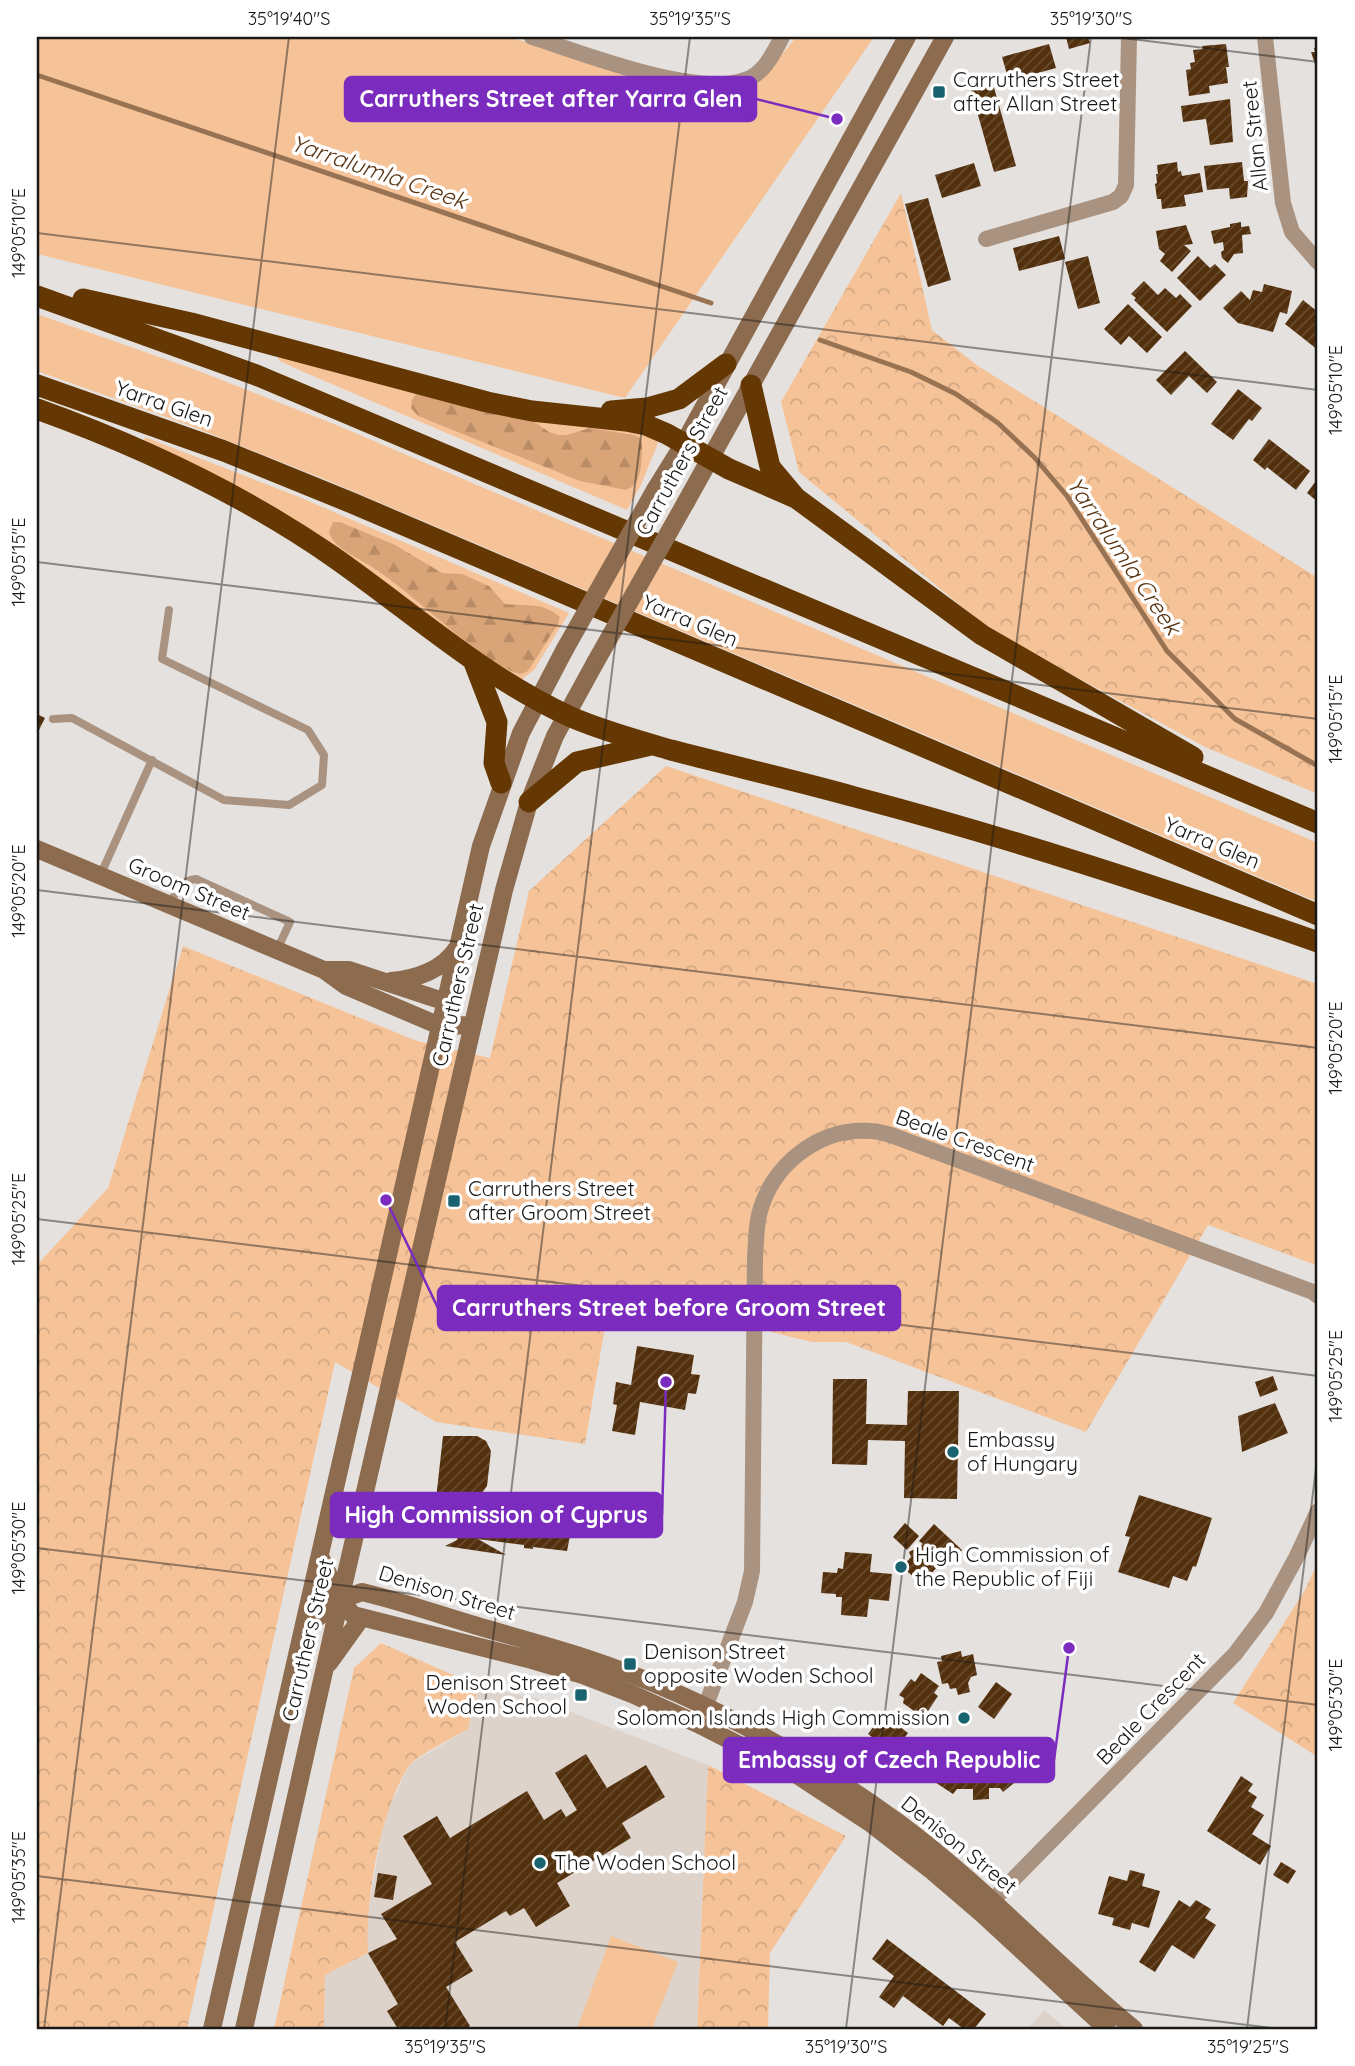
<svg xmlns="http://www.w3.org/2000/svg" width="1355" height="2066" font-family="Quicksand,sans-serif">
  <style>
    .built { fill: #ddd3cb }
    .grass { fill: #f6c398 }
    .forest { fill: url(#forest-firs) }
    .park { fill: url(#park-crowns) }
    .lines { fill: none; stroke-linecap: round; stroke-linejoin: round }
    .stream { stroke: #987353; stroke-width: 5 }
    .building { fill: url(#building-hatch) }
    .lane { stroke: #a9927f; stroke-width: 8 }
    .street { stroke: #a9927f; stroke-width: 16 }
    .secondary { stroke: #8c6b4f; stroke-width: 18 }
    .highway { stroke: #643703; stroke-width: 21 }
    .secondary-bridge { stroke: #8c6b4f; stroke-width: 18 }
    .ticks { fill: none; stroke: #191817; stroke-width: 2; stroke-opacity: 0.45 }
    .poi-dot { fill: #196370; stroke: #fff; stroke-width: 2.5 }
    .labels { text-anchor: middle; stroke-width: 7; stroke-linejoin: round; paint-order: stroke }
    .poi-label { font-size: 21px; fill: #191817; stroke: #fff; text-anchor: start }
    .street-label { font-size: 21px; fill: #191817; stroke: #fff }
    .water-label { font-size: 23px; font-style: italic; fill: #5a3614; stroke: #fff }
    .leader { fill: none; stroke: #7b2cbf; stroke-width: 2.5 }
    .callout-dot { fill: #7b2cbf; stroke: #fff; stroke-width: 2.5 }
    .callout { fill: #7b2cbf; stroke: #7b2cbf; stroke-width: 2.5 }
    .callout-label { font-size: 23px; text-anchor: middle; font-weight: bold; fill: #fff }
    .neatline { fill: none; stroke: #191817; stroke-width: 2.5 }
    .ticks-label { font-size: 18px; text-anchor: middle; fill: #191817 }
  </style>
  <defs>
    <pattern id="forest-firs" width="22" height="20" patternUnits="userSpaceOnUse" patternTransform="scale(1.75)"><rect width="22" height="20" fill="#d9a477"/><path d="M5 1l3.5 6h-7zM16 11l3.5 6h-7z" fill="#ba8c66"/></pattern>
    <pattern id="park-crowns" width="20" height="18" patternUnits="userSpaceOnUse" patternTransform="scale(1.75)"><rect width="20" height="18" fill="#f6c398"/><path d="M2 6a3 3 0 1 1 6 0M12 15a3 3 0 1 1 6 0" fill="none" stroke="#d2a782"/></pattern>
    <pattern id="building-hatch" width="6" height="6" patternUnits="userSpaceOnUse" patternTransform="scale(1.75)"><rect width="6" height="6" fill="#53300d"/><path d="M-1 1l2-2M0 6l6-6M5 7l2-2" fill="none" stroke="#684c2f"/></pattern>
  </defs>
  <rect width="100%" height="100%" fill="#e5e1de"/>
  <path class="built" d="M478,1686l54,11 176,68 -11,264h-373l1,-54 43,-22 -2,-29 18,-106 26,-54 58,-35z
    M1044,2010l23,19h-39z"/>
  <path class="grass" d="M37,37h453l25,2 205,57 43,-19 30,-36 1,-4h80l-249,361 -588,-144z
    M37,314l159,56 138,54 984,419v59l-989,-421 -143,-57 -149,-53z
    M280,354l348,77 29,9 1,3 -17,42 -14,25 -326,-139 -23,-11z
    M145,437l154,60 270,116 -35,57 -13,10 -378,-238z
    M611,1936l67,26 -26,67h-75z"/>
  <path class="forest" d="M416,394l116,26 17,12 9,3h9l23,-7 44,7 6,3 2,5c0,15 1,42 -16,47l-46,-9 -162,-65 -7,-8 1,-8z
    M333,522h7l55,23 47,28 20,1 27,12 16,18c20,2 38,-2 55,13l-2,7 -30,47 -7,3 -8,-2c-51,-25 -95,-76 -144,-107 -13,-8 -37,-18 -40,-34z"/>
  <path class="park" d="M901,193l31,137 46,36 340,212v216l-113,-47 -215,-117 -191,-158 -18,-70z
    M666,766l652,218v282l-110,-41 -122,207 -240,-90h-34l-74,-18 -128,-27 -25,147 -149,-22 -101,-60 -148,667h-150v-764l71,-77 75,-242 234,95 73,17 39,-167z
    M1318,1562v195l-85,-54 72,-113z
    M381,1643l97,43 -10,43c-12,7 -52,27 -59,37 -29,43 -44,136 -41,187l-43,22 -1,54h-50l80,-361z
    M708,1765l138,71 -76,117 -2,76h-71z"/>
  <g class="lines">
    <path class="stream" d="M37,75l674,228
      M820,340l91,32 45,22 42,29 36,34 33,39 100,155 68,68 83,47"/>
  </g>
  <path class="building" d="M1066,37h22l2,6 -21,6z
    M1049,44l7,24 -47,13 -7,-24z
    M1226,44l3,23h-3l2,16 -19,3 1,7 -21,3 -3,-26 5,-1 -1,-6 5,-1 -2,-12 10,-1 -1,-3z
    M1318,47v23h-1l-6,-18h4l-1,-4z
    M993,84l23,82 -22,6 -23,-82z
    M1230,99l3,43 -23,3 -4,-26 -23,3 -2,-16z
    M1177,162l1,10 3,-1 1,5 18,-3 3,19 -19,3 2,11 -24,3 -1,-10h-4l-2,-15 2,-1 -1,-9h2l-1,-9z
    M1242,162l2,19h4l-1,16 -17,2 -1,-11 -22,2 -3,-24z
    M974,163l7,23 -39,12 -7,-23z
    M928,198l23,82 -23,7 -23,-83z
    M1241,222v5l8,-1 2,8 -9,1 1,18 -9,1 -6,9 -6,-5 -1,-6 3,-2 -1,-8 -9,2 -3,-13 19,-4v-3z
    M1186,225l7,19 -9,1 7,6 -19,21 -12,-11 5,-7 -6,-5 -3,-18z
    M1059,236l6,23 -46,12 -6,-23z
    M1088,256l12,47 -22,6 -13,-47z
    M1198,256l12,12 5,-4 11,11 -26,26 -23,-23z
    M1144,281l14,14 7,-7 11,10 4,-4 12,12 -25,26 -33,-32 2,-2 -5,-4z
    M1264,284l28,7 -5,23 -7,-2 -7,20 -35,-9 -15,-15 18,-17 9,9 3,-10 9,2z
    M1303,300l15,12v38l-33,-26z
    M1128,304l34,33 -15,16 -18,-17 -8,9 -17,-16z
    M1185,351l32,31 -10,11 -18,-17 -18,19 -15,-15z
    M1238,389l24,19 -10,13 -3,-2 -16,21 -22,-16z
    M1269,439l41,32 -14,19 -29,-23 -2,3 -12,-10z
    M1318,478v24l-11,-9z
    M37,714l8,4 -8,16z
    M637,1346l57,9 -3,19 9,1 -4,19 -8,-1 -3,17 -45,-8 -5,33 -23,-4 5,-26 -4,-1 3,-22 15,3z
    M1273,1376l5,14 -18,7 -5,-15z
    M833,1379h34l-1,45 41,1 1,-34h51l-2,108 -53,-1 1,-57 -37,-1 -1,25 -35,-1z
    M1275,1403l13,30 -46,19 -4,-36z
    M443,1436h34l9,5 5,10 -4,35 -5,7 -8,5 41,11h34l15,-7 -2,17 5,1v15l3,1 -3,15 -34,-4v2l-9,-1v-3l-46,-6 28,16 -61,-9 12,-6 1,-3 -30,-5 4,-34 4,1z
    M1139,1495l73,23 -16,49 -3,-1 -6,15 -14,-5 -4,12 -51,-16 12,-35 -5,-1z
    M905,1523l14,13 -12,14 -14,-13z
    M934,1524l28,26 -15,17 -13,-11 -3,3 7,7 -16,18 -20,-17 9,-10 -2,-5 14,-8 -4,-3z
    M845,1552l27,2 -2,18 22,2 -3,27 -20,-2 -2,18 -26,-2 1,-18h-6v-3l-15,-1 2,-21 14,1 1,-5 5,1z
    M961,1651l1,6 11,-3 4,21 -6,2 -3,6 2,9 -12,3 -2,-7 -6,1 -2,-6 -6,1 -5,-22 5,-1 -1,-5z
    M921,1673l18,13 -5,7 4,3 -10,15 -3,-2 -4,7 -18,-13 1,-5 -5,-3 12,-16 4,3z
    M996,1682l16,12 -18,25 -16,-12z
    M883,1714l25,19 -15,20 -25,-19z
    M925,1742l41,28 1,-23 19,-1 1,21 2,2 29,-24 17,21 -32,26 -3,-4h-11v11l-16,1v-11h-16l-4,5 -44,-29z
    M586,1754l21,34 39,-23 19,32 -43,26 9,15 -74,45 13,23 -34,21 -12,-19 -14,8 -4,-5 -51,31 18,29 -27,16 24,39 -5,3h-67l-11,-18 11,-7 -30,-51 29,-14 -16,-25 51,-30 -29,-48 34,-20 13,22 77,-47 17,29 17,-11 5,8 11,-7 -22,-37z
    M1241,1776l12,8 -5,7 9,6 -6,10 13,8 -12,19 19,12 -11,19 -53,-34z
    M1281,1862l15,9 -8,13 -15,-9z
    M1130,1870l15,4 -3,12 18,5 -11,37 -17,-5 -2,7 -18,-5 2,-7 -16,-4 11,-38 18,5z
    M378,1873l19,3 -4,24 -19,-3z
    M1179,1900l11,7 6,-7 15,9 -6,9 11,7 -22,34 -22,-14 -17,27 -16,-10z
    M887,1939l99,75 -12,15h-10l-15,-11 -6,8 -40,-30 -9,12 -15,-11 15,-21 -22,-17z"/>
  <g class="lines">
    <path class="lane" d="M53,719l19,-1 152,82 65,5 33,-20 2,-30 -16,-25 -146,-71 7,-49
      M100,876l52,-116
      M169,906c8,-15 9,-25 27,-27l94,43 -13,28"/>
    <path class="street" d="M532,37c50,16 164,61 213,43 19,-6 28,-26 37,-43
      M1265,37l18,166 9,29 26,30
      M986,239l127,-37 8,-6 5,-11 3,-148
      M701,1718l44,-116 7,-31 3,-313c1,-14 1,-30 4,-43 12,-50 60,-88 112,-84 11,0 25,6 36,10l406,151 5,4
      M985,1908l250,-254 31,-41 31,-57 21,-45"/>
    <path class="secondary" d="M655,490l29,-47 223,-406
      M686,502l259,-465
      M37,849l287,121 22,16 94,40 32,-1
      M324,970h25l97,32 7,7
      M391,981c25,-2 52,-11 66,-33
      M320,1556l20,44 13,15 179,45 51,15 49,19 66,30 96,49 76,50 62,48 49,42 126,116
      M303,1629l37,-29 22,-8c38,9 75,22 112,33 37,11 75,21 112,33 112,37 218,96 313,165 84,62 154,140 235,206
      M329,1663l33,-46
      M212,2029l269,-1183 40,-113 44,-84
      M244,2029l96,-429 164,-710 25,-88 26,-66 40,-73"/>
    <path class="highway" d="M37,296l219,79 1062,448
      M83,299l108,24 296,79 45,9 94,10 20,4 21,9 62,35 67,29
      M37,385l187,66 128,52 966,412
      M751,385l19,82 26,31 186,137 211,122
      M37,409c103,37 205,85 295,147 79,55 151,121 239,161 32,14 66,23 100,33 61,16 123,30 184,47 156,41 310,92 463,145
      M611,411l36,-3 32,-9 47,-35
      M473,660l24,62 -3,41 7,20
      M529,802l48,-40 74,-17"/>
    <path class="secondary-bridge" d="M565,649l90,-159
      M595,663l91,-161"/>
  </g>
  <path class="ticks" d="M1115,37l203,25M37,233l1281,157M37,562l1281,157M37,890l1281,158M37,1219l1281,157M37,1548l1281,157M37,1876l1244,153M44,2029l245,-1992M445,2029l245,-1992M846,2029l245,-1992M1247,2029l71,-577"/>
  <g class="poi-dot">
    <rect x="932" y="85" width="14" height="14" rx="3.5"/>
    <rect x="447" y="1194" width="14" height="14" rx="3.5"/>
    <circle cx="953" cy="1452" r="7"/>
    <circle cx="901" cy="1567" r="7"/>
    <rect x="623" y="1657" width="14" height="14" rx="3.5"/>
    <rect x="574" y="1688" width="14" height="14" rx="3.5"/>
    <circle cx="964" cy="1718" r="7"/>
    <circle cx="540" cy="1863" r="7"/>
  </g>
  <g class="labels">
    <g class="poi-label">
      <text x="953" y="87">Carruthers Street<tspan x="953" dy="24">after Allan Street</tspan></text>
      <text x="468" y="1196">Carruthers Street<tspan x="468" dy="24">after Groom Street</tspan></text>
      <text x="967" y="1447">Embassy<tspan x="967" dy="24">of Hungary</tspan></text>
      <text x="915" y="1562">High Commission of<tspan x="915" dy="24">the Republic of Fiji</tspan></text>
      <text x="644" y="1659">Denison Street<tspan x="644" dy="24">opposite Woden School</tspan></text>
      <text x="567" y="1690" text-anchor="end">Denison Street<tspan x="567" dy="24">Woden School</tspan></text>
      <text x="950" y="1725" text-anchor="end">Solomon Islands High Commission</text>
      <text x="554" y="1870">The Woden School</text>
    </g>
    <g class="street-label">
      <text transform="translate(1255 136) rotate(-96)" y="7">Allan Street</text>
      <text transform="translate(164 404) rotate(19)" y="7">Yarra Glen</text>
      <text transform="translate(682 461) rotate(-61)" y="7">Carruthers Street</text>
      <text transform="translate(690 621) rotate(23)" y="7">Yarra Glen</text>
      <text transform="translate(1212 843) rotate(23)" y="7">Yarra Glen</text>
      <text transform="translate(189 889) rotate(23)" y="7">Groom Street</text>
      <text transform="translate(458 985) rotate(-77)" y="7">Carruthers Street</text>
      <text transform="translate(965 1141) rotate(20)" y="7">Beale Crescent</text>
      <text transform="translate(447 1593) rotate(17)" y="7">Denison Street</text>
      <text transform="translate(308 1640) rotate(-77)" y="7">Carruthers Street</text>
      <text transform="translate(1151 1709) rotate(-46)" y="7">Beale Crescent</text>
      <text transform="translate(959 1845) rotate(39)" y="7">Denison Street</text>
    </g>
    <g class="water-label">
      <text transform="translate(379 172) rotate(19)" y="8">Yarralumla Creek</text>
      <text transform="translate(1124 556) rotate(56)" y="8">Yarralumla Creek</text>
    </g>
  </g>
  <path class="leader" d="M837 119L756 99M386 1200L438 1308M666 1382L662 1515M1069 1648L1054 1760"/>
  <g class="callout-dot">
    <circle cx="837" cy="119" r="7"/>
    <circle cx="386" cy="1200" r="7"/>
    <circle cx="666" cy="1382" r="7"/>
    <circle cx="1069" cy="1648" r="7"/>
  </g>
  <g class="callout">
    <rect x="345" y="77" width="411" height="44" rx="7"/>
    <rect x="438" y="1286" width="462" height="44" rx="7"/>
    <rect x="331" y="1493" width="331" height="44" rx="7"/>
    <rect x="724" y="1738" width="330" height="44" rx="7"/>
  </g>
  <g class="callout-label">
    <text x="551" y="107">Carruthers Street after Yarra Glen</text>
    <text x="669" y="1316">Carruthers Street before Groom Street</text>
    <text x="496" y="1523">High Commission of Cyprus</text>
    <text x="889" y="1768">Embassy of Czech Republic</text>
  </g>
  <rect width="1355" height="2066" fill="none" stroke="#ffffff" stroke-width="77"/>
  <rect x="38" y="38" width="1278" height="1990" class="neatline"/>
  <g class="ticks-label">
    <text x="289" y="25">35°19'40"S</text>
    <text x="690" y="25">35°19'35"S</text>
    <text x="1091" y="25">35°19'30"S</text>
    <text transform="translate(19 233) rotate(-90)" y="6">149°05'10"E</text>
    <text transform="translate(1336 390) rotate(-90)" y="6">149°05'10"E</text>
    <text transform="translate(19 562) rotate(-90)" y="6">149°05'15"E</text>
    <text transform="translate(1336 719) rotate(-90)" y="6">149°05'15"E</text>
    <text transform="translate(19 891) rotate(-90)" y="6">149°05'20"E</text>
    <text transform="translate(1336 1048) rotate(-90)" y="6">149°05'20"E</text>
    <text transform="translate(19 1219) rotate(-90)" y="6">149°05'25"E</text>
    <text transform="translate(1336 1376) rotate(-90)" y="6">149°05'25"E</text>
    <text transform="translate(19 1548) rotate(-90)" y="6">149°05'30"E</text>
    <text transform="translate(1336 1705) rotate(-90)" y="6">149°05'30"E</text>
    <text transform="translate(19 1877) rotate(-90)" y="6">149°05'35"E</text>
    <text x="445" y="2053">35°19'35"S</text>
    <text x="846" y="2053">35°19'30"S</text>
    <text x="1248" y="2053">35°19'25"S</text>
  </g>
</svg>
